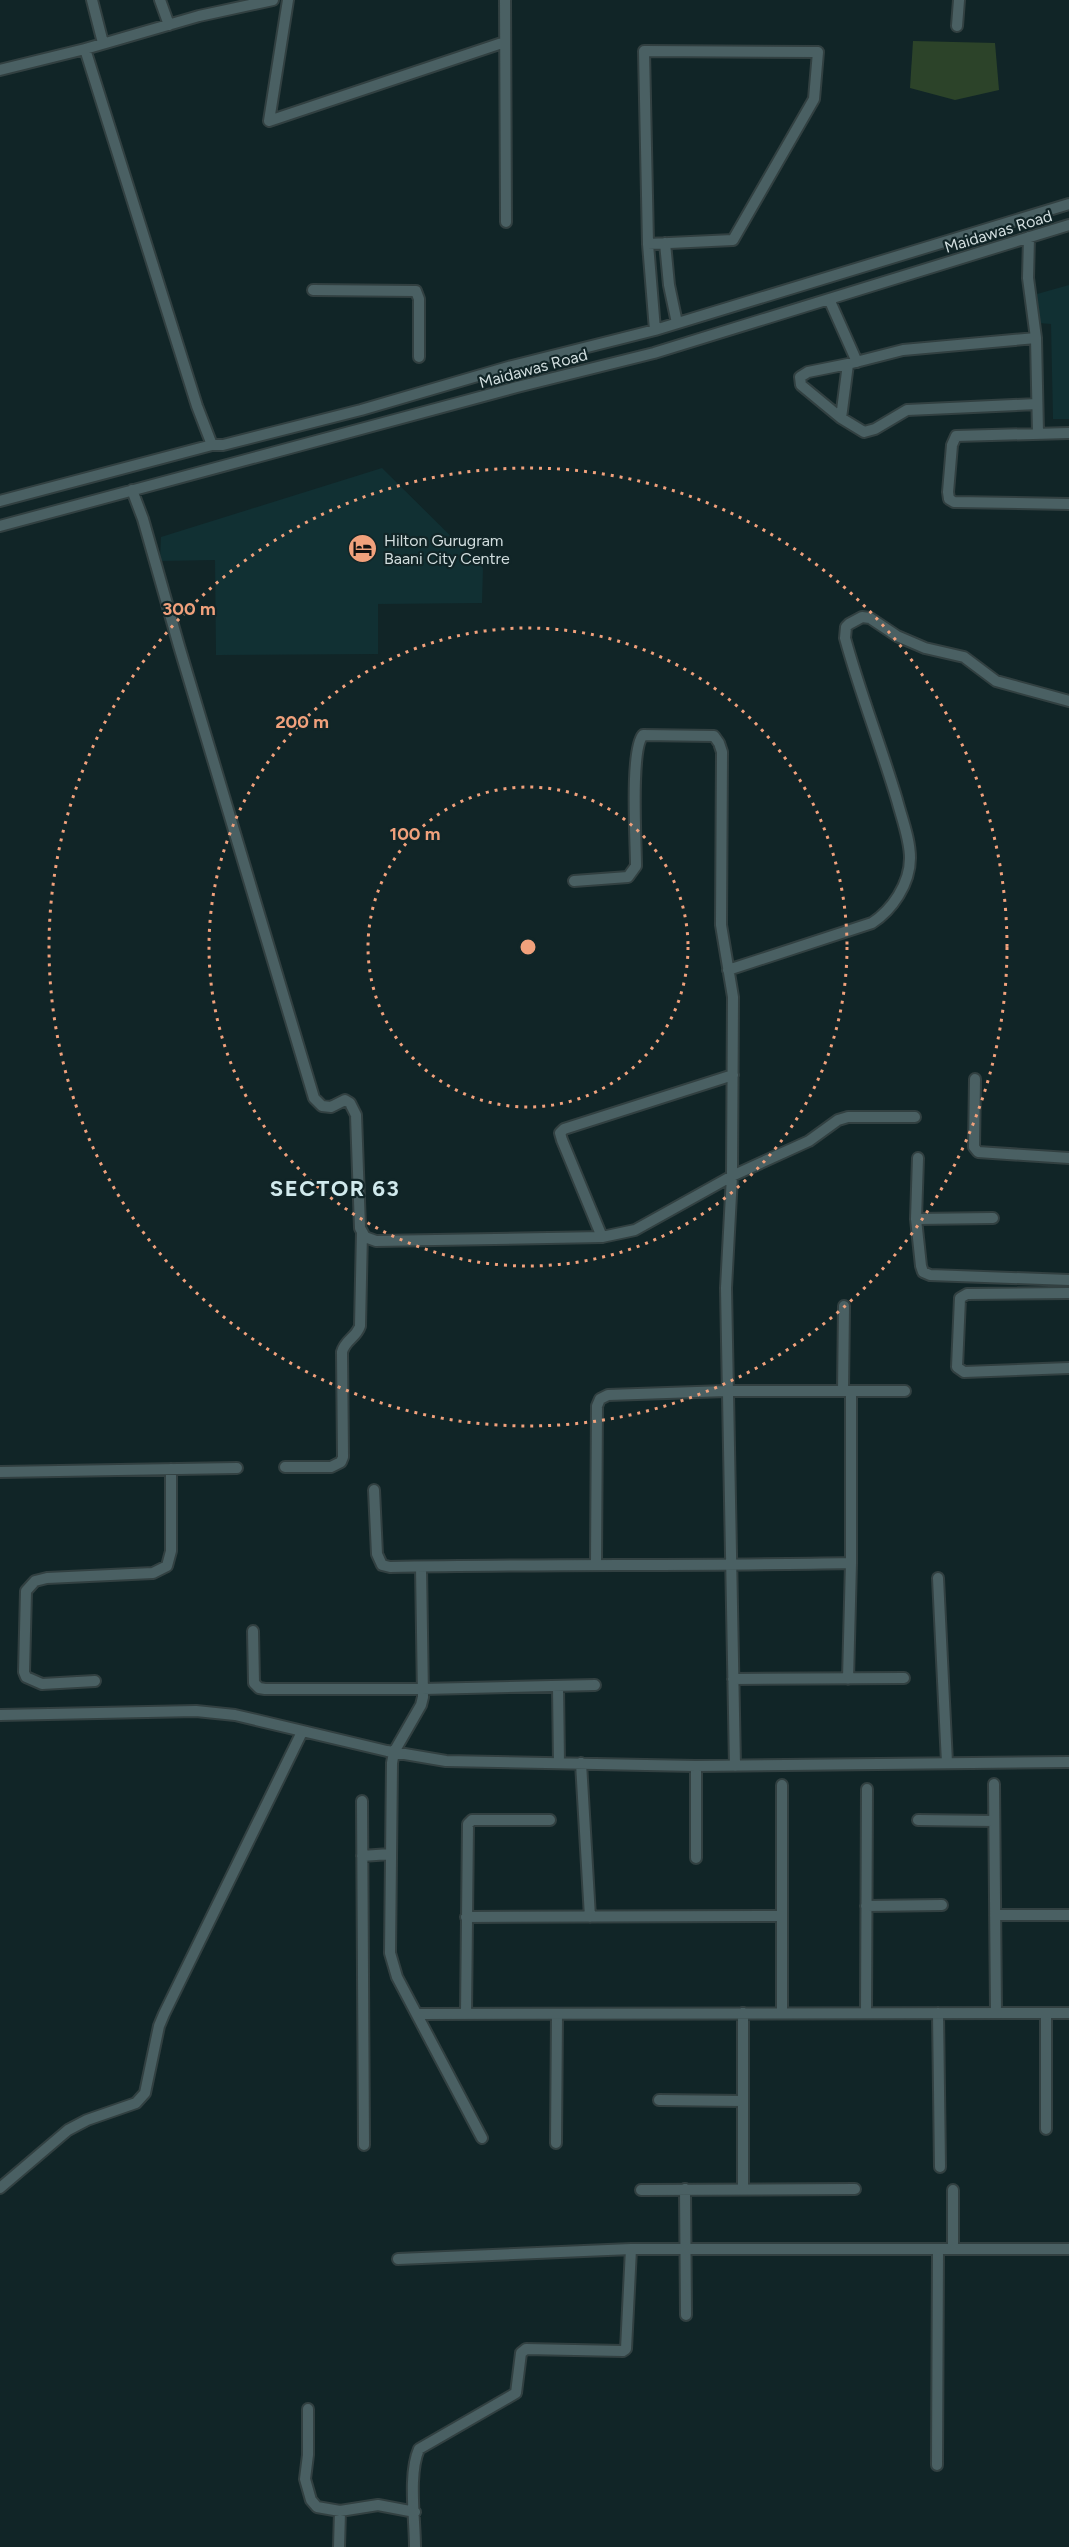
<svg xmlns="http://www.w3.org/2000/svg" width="1069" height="2547" font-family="Figtree,sans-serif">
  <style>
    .built { fill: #113033 }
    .green { fill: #2c4329 }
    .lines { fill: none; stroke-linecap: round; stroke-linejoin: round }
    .minor-casing { stroke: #324041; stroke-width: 14 }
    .minor { stroke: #4a6063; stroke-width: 10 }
    .ring { fill: none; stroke: #f1a17c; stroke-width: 3; stroke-dasharray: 3 6 }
    .labels { text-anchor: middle; stroke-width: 4.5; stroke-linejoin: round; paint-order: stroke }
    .street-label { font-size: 16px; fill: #d1ddde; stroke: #112527 }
    .poi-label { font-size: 16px; fill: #d1ddde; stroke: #112527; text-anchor: start }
    .district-label { font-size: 22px; font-weight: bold; letter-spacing: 1.5px; fill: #d1eaed; stroke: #112527 }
    .centre { fill: #f1a17c; stroke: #112527; stroke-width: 3 }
    .ring-label { font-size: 18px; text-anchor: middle; font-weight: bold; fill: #f1a17c; stroke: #112527; stroke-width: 4.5; stroke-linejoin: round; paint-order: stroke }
  </style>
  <rect width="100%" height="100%" fill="#112527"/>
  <path class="built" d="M1069,285v134h-16l-2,-95 -12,-1 -2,-29z
    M382,468l101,100 -1,35 -104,1v50l-162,1 -1,-95 -55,1 1,-24z"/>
  <path class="green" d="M913,41l82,2 4,47 -44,10 -45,-12z"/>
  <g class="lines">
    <defs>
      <path id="minor" d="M92,0l11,43
        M160,0l9,25
        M288,0l-19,121 236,-79
        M505,0l1,222
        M957,26l2,-26
        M85,49l112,357 15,39
        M0,70l85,-21 114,-33 74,-16
        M1029,237l-1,41 8,60 2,95
        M665,243l4,42 8,38
        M648,244l85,-4 81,-141 4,-47 -174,-1 4,193 7,86
        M313,290l103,1 3,8v58
        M829,299l28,63
        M848,364l-40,8 -8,5 1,8 40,33 23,14 11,-3 32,-19 130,-6
        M841,418l7,-54 55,-14 133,-12
        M1069,433l-113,3 -4,9 -4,47 1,7 5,3 115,2
        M132,490l11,29 36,127 135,452 8,8 9,1 14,-7 5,3 6,12 4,113 5,9 11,4 226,-4 33,-7 97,-54 77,-35 29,-21 10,-3h67
        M0,501l212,-56h11l138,-35 151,-44 143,-36 414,-126
        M0,526l517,-139 137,-34 415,-128
        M574,881l54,-4 8,-11c0,-24 -6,-116 7,-131l71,1 5,7 3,9 -1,173 12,72 -1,179 -6,112 9,478
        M728,970l144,-47c20,-13 38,-39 38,-65 0,-19 -8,-39 -13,-58 -16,-54 -37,-107 -52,-162l1,-11 3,-3 13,-7 8,1 27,18 28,12 39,9 32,24 73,20
        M975,1079l-1,68 4,5 91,6
        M918,1158l-2,61 5,47 2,6 7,3 139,5
        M916,1219l77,-1
        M602,1237l-40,-97 -2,-7 4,-4 169,-54
        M1069,1293l-102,1 -7,4 -3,69 7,5 105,-4
        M843,1391l1,-85
        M285,1467h46l10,-5 2,-5 -1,-105c3,-12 14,-14 18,-26l2,-94
        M0,1472l237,-4
        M374,1490l3,64 5,11 8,2c154,-3 307,-1 461,-4
        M596,1563l1,-157 3,-7 8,-4 118,-4h179
        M421,1567l2,130 -2,8 -27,47 -2,11 -2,190 7,24 85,161
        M938,1578l9,185
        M253,1631l1,52 5,5 6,1h158l172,-4
        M733,1679l171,-1
        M848,1679l3,-116v-172
        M95,1681l-53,3 -16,-7 -2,-5 2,-81 9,-10 12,-3 106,-5 14,-7 4,-15v-82
        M558,1687l1,76
        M0,1715l196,-4 39,4 152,36 59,10 250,5 373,-4
        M581,1763l9,154
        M696,1766v92
        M994,1784l2,229
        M782,1785v228
        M362,1801l2,344
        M918,1820l76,1
        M362,1856l28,-2
        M866,1906l76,-1
        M995,1915h74
        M466,1917l316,-1
        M866,2012l1,-223
        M743,2013v175
        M938,2013l2,154
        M417,2014l652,-1
        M466,2014l2,-190 4,-4h78
        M659,2100l84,1
        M1046,2129v-116
        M556,2143l1,-129
        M0,2188l68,-58 19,-10 49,-17 9,-10 14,-67 5,-12 138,-282
        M685,2189l1,126
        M641,2190l214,-1
        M953,2249v-59
        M398,2259l233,-10h438
        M308,2409v46l-3,24 6,21 6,7 23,4 38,-6 37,7
        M937,2465l1,-215
        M339,2547l1,-36
        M415,2547c0,-28 -7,-73 4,-98l97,-56 5,-40 5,-4 97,2 3,-2 5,-100"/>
    </defs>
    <use href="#minor" class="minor-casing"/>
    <use href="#minor" class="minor"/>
  </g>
  <g class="ring">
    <circle cx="528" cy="947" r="160"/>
    <circle cx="528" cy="947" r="319"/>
    <circle cx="528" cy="947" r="479"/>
  </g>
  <defs>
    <symbol id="hotel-disc" viewBox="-11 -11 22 22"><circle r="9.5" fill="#f1a17c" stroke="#112527"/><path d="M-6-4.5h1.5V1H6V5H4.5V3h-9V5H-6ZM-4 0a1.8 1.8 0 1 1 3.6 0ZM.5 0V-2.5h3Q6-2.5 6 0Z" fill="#111"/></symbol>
  </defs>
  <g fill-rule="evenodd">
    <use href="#hotel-disc" x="346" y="532" width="33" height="33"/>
  </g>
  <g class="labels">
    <g class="street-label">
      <text transform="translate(998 231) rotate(-17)" y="6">Maidawas Road</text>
      <text transform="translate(533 368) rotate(-15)" y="6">Maidawas Road</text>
    </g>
    <g class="poi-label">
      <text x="384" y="546">Hilton Gurugram<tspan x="384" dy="18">Baani City Centre</tspan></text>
    </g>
    <g class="district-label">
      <text x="335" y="1196">SECTOR 63</text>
    </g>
  </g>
  <circle cx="528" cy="947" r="9" class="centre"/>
  <g class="ring-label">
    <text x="189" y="615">300 m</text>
    <text x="302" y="728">200 m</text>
    <text x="415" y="840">100 m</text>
  </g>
</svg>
